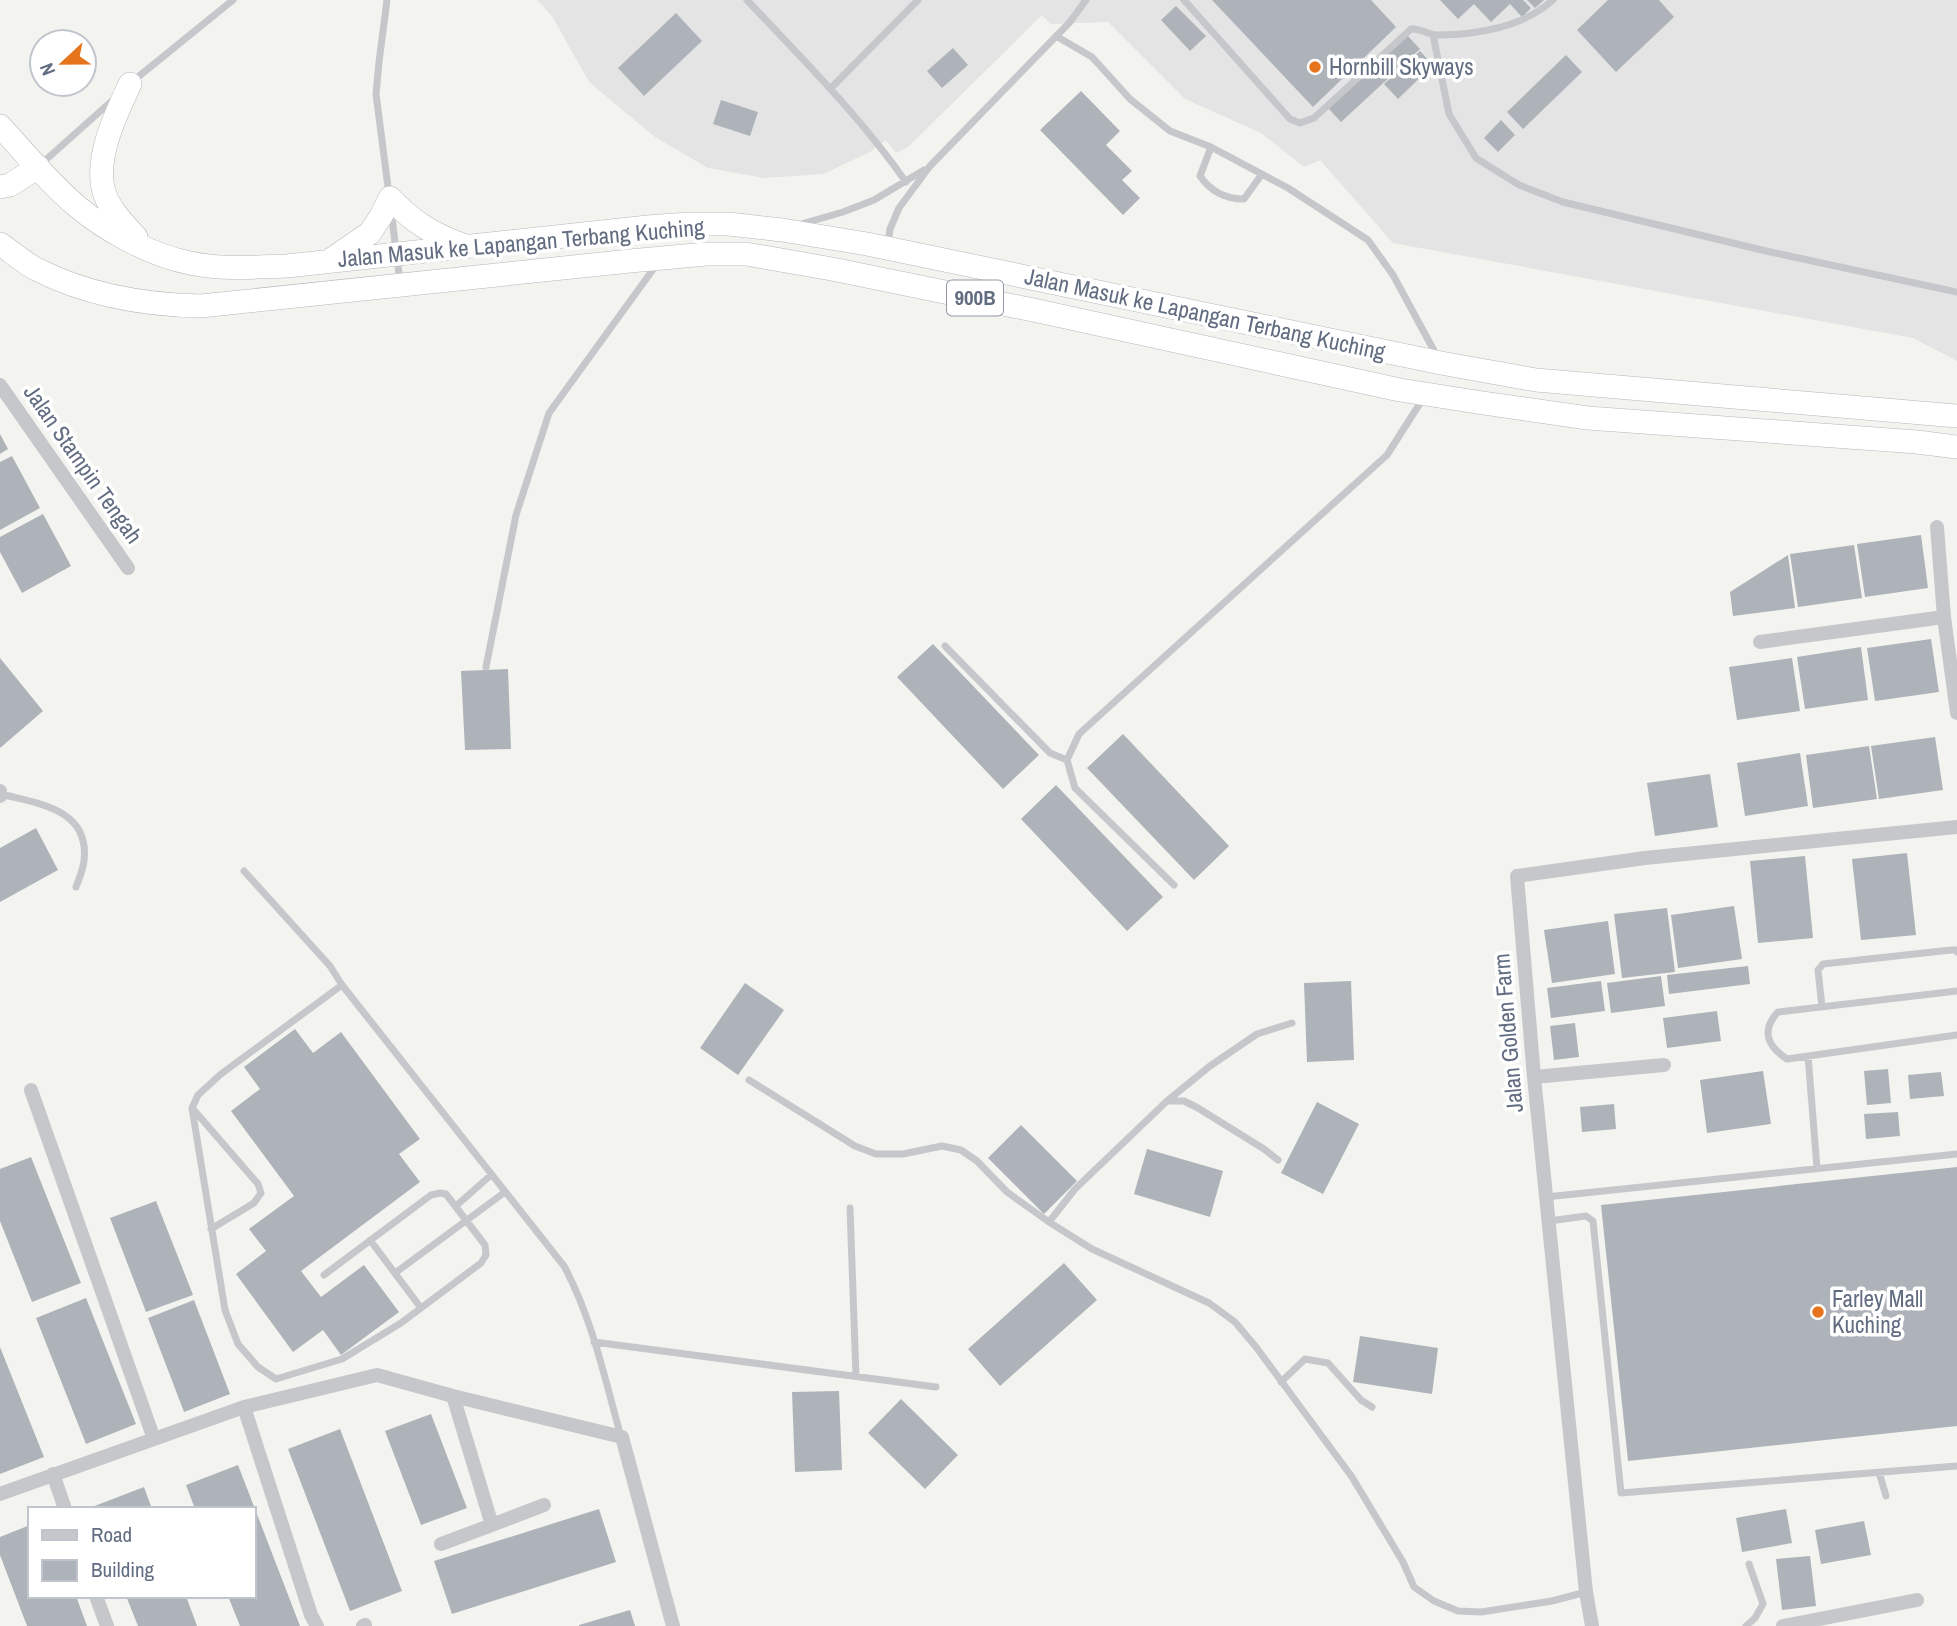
<svg xmlns="http://www.w3.org/2000/svg" width="1957" height="1626" font-family="'Archivo Narrow',sans-serif">
  <style>
    .built { fill: #e3e4e3 }
    .building { fill: #aeb3b9 }
    .lines { fill: none; stroke-linecap: round; stroke-linejoin: round }
    .trunk-casing { stroke: #b5b7ba; stroke-width: 24 }
    .service { stroke: #c5c7cb; stroke-width: 7 }
    .minor { stroke: #c5c7cb; stroke-width: 14 }
    .trunk { stroke: #fff; stroke-width: 23 }
    .poi-dot { fill: #e6741d; stroke: #fff; stroke-width: 2.5 }
    .labels { text-anchor: middle; stroke-width: 7; stroke-linejoin: round; paint-order: stroke }
    .shield { fill: #fff; stroke: #9199a7; stroke-width: 2 }
    .shield-label { font-size: 21px; font-weight: bold; fill: #626d81 }
    .poi-label { font-size: 23px; fill: #626d81; stroke: #fff; text-anchor: start }
    .street-label { font-size: 23px; fill: #626d81; stroke: #fff }
  </style>
  <rect width="100%" height="100%" fill="#f3f4ef"/>
  <path class="built" d="M537,0h1420v361l-44,-23 -520,-95 -73,-83 -16,7 -43,-34 -76,-34 -77,-77 -58,2 -8,-9 -134,132 -12,6 -10,-13 -16,12 -47,22 -59,4 -56,-10 -53,-31 -66,-55 -37,-66z"/>
  <path class="building" d="M1212,0h159l25,27 -83,80z
    M1440,0h83l8,8 -9,9 -12,-13 -19,18 -17,-18 -16,15z
    M1527,0h17l-9,8z
    M1608,0h51l15,17 -58,55 -39,-42z
    M1176,6l30,30 -16,15 -29,-31z
    M676,13l26,28 -58,55 -26,-28z
    M1407,35l13,14 -79,73 -13,-14z
    M953,48l15,17 -26,23 -15,-17z
    M1420,51l13,14 -35,34 -14,-15z
    M1566,55l16,17 -59,57 -16,-17z
    M1081,91l39,40 -14,14 26,26 -10,9 18,18 -17,17 -83,-85z
    M721,100l37,12 -8,24 -37,-12z
    M1501,120l14,15 -17,17 -14,-14z
    M0,434l8,15 -8,5z
    M12,456l28,52 -40,22v-68z
    M43,514l28,52 -49,27 -22,-41v-15z
    M1921,535l7,53 -63,9 -8,-53z
    M1854,545l8,53 -64,9 -8,-53z
    M1788,555l7,53 -62,8 -3,-24z
    M1931,639l8,53 -64,9 -8,-53z
    M933,644l106,111 -36,34 -106,-112z
    M1861,647l7,53 -63,9 -8,-52z
    M0,658l43,53 -43,37z
    M1792,658l8,53 -63,9 -8,-53z
    M508,669l3,80 -46,1 -4,-79z
    M1123,734l106,112 -35,34 -107,-112z
    M1935,737l8,53 -64,9 -8,-53z
    M1869,746l8,53 -64,9 -7,-53z
    M1800,753l8,53 -63,10 -8,-53z
    M1710,774l8,53 -63,9 -8,-53z
    M1056,785l107,112 -36,34 -106,-112z
    M36,828l22,42 -58,32v-54z
    M1907,853l9,82 -55,5 -9,-81z
    M1805,856l8,82 -55,5 -8,-82z
    M1734,906l8,53 -64,9 -7,-53z
    M1667,908l8,64 -53,6 -8,-64z
    M1608,921l7,53 -63,9 -8,-53z
    M1748,966l2,18 -81,10 -2,-19z
    M1661,976l4,30 -54,7 -4,-30z
    M1351,981l3,79 -47,2 -3,-79z
    M1601,981l4,30 -54,7 -4,-30z
    M745,983l39,27 -46,65 -38,-27z
    M1717,1011l4,30 -54,7 -4,-30z
    M1575,1023l4,34 -25,3 -4,-34z
    M295,1029l18,24 28,-21 79,107 -21,15 21,28 -119,89 20,26 43,-32 35,47 -58,43 -18,-25 -30,22 -57,-78 30,-23 -17,-22 45,-33 -63,-85 29,-22 -16,-22z
    M1888,1069l3,34 -24,2 -3,-34z
    M1763,1071l8,53 -64,9 -7,-53z
    M1941,1072l3,24 -34,3 -2,-24z
    M1317,1102l42,22 -36,70 -42,-21z
    M1614,1104l2,25 -34,3 -2,-25z
    M1898,1112l2,24 -34,3 -2,-25z
    M1021,1125l56,56 -33,33 -56,-56z
    M1147,1149l76,22 -13,46 -76,-23z
    M31,1157l50,126 -49,19 -32,-81v-52z
    M1957,1167v259l-329,35 -27,-256z
    M156,1201l37,94 -47,17 -36,-94z
    M1064,1263l33,37 -97,86 -32,-37z
    M86,1298l50,126 -50,20 -50,-126z
    M194,1300l36,94 -46,18 -36,-94z
    M1360,1336l78,12 -6,46 -79,-12z
    M0,1347l44,110 -44,17z
    M839,1391l3,79 -47,2 -3,-80z
    M901,1399l57,56 -33,34 -57,-56z
    M431,1414l36,94 -46,17 -36,-94z
    M340,1429l62,162 -52,20 -62,-162z
    M238,1465l17,44 45,117h-60l-12,-30h26v-87h-59l-9,-24z
    M144,1487l8,22h-59l-1,-2z
    M599,1509l17,53 -164,52 -18,-53z
    M1786,1509l6,34 -50,9 -6,-34z
    M1864,1521l7,34 -50,9 -6,-34z
    M30,1525v71h46l11,30h-60l-27,-71v-18z
    M1810,1556l6,50 -34,4 -6,-51z
    M126,1596h60l11,30h-59z
    M630,1610l5,16h-56v-1z"/>
  <g class="lines">
    <defs>
      <path id="trunk" d="M130,84c-14,30 -34,71 -27,104 4,19 20,35 33,49
        M0,126c25,27 50,58 79,82 29,24 74,48 111,55 31,7 65,4 97,3l361,-39 40,-3h41l53,6 85,14 574,119 95,17 421,36
        M0,187l10,-2 28,-18
        M0,244c12,8 23,18 36,25 51,26 108,36 165,37l429,-45 76,-7h40l86,15 206,42 362,79 83,13 105,15 329,24 40,5
        M332,259l38,-26 11,-17 9,-18c23,24 42,36 73,47"/>
    </defs>
    <use href="#trunk" class="trunk-casing"/>
    <path class="service" d="M387,0l-8,62 -3,32 13,101
      M747,0c55,59 113,116 159,182
      M1184,0l106,119 10,4 14,-5 97,-89c10,-1 17,6 26,6 40,0 86,-8 116,-35
      M1433,35l16,79 27,44 43,27 44,17 203,49 191,41
      M1056,36l36,21 38,42 40,32 41,16 77,41 80,52 25,35 45,83
      M133,81l100,-81
      M831,88l87,-88
      M1211,147l-11,29c11,16 25,23 44,23l18,-25
      M40,165l74,-66
      M391,210l9,72
      M798,225l45,-13 31,-12 50,-30
      M888,244l2,-15 9,-21 31,-42 140,-144 16,-22
      M945,646l105,107 17,7
      M486,667l30,-152 33,-102 108,-149
      M1,794c38,10 89,15 83,67 -1,9 -5,18 -8,26
      M244,871l86,95 12,19 222,281c28,52 41,113 57,171
      M1174,885l-99,-97 -8,-28 12,-26 308,-279 37,-58
      M1957,991l-179,21c-17,18 -11,34 9,47l170,-24
      M1822,1007l-4,-37 5,-6 128,-14h5l1,2
      M1808,1056l9,112
      M749,1080l106,66 21,8h27l39,-8 19,4 16,11 30,31 42,30 43,27 117,54 26,19 21,25 96,130 51,85 11,25 20,14 24,10 23,1 71,-11 34,-9
      M1168,1101h16l14,7 66,41 14,11
      M193,1109l65,75 3,9 -7,10 -43,26
      M1546,1197l411,-43
      M456,1206l35,-31
      M850,1208l6,168
      M1549,1221l37,-5 7,5 28,272 336,-27
      M1049,1222l26,-33 92,-88 43,-35 47,-32 35,-11
      M370,1240l51,68
      M395,1273l110,-81
      M324,1275l107,-80 9,-2 6,1 39,51 1,10 -5,8 -80,60 -59,36 -66,20 -18,-12 -20,-23 -13,-34 -33,-202 6,-13 23,-21 121,-89
      M594,1342l342,45
      M1281,1382l24,-23 23,4 33,37 11,7
      M1879,1472l7,24
      M1746,1626l9,-8 8,-14 -14,-40"/>
    <path class="minor" d="M0,385l128,183
      M1937,527l7,90 13,96
      M1760,642l184,-25
      M0,791v5
      M1534,1077l130,-12
      M31,1090l123,349
      M244,1407l67,208 6,11
      M53,1474l12,35
      M0,1494l244,-87 133,-32 76,21 169,41 51,189
      M492,1525l52,-20
      M441,1544l51,-19 -39,-129
      M96,1596l11,30
      M363,1626l2,-1
      M1592,1626l-6,-34 -52,-515 -17,-201 128,-18 312,-31
      M1783,1626l134,-26"/>
    <use href="#trunk" class="trunk"/>
  </g>
  <g class="poi-dot">
    <circle cx="1315" cy="67" r="7"/>
    <circle cx="1818" cy="1312" r="7"/>
  </g>
  <g class="labels">
    <rect class="shield" x="947" y="280.5" width="56" height="35" rx="5"/>
    <g class="shield-label">
      <text x="975" y="305">900B</text>
    </g>
    <g class="poi-label">
      <text x="1329" y="75">Hornbill Skyways</text>
      <text x="1832" y="1307">Farley Mall<tspan x="1832" dy="26">Kuching</tspan></text>
    </g>
    <g class="street-label">
      <text transform="translate(521 243) rotate(-5)" y="8">Jalan Masuk ke Lapangan Terbang Kuching</text>
      <text transform="translate(1205 314) rotate(12)" y="8">Jalan Masuk ke Lapangan Terbang Kuching</text>
      <text transform="translate(83 464) rotate(55)" y="8">Jalan Stampin Tengah</text>
      <text transform="translate(1508 1033) rotate(-95)" y="8">Jalan Golden Farm</text>
    </g>
  </g>
  <rect x="28" y="1507" width="228" height="91" fill="#ffffff" stroke="#c0c5cd" stroke-width="2"/>
  <rect x="42" y="1530" width="35" height="10" fill="#c5c7cb" stroke="#c0c5cd" stroke-width="2"/>
  <text x="91" y="1542" font-size="21" fill="#626d81">Road</text>
  <rect x="42" y="1560" width="35" height="21" fill="#aeb3b9" stroke="#c0c5cd" stroke-width="2"/>
  <text x="91" y="1577" font-size="21" fill="#626d81">Building</text>
  <g transform="translate(63 63) rotate(248)"><circle r="33" fill="#ffffff" stroke="#c0c5cd" stroke-width="2"/>
  <path d="M0-5L12 26L0 18L-12 26Z" fill="#e6741d"/>
  <text y="-10" font-size="19" font-weight="bold" text-anchor="middle" fill="#626d81">N</text>
  </g>
</svg>
